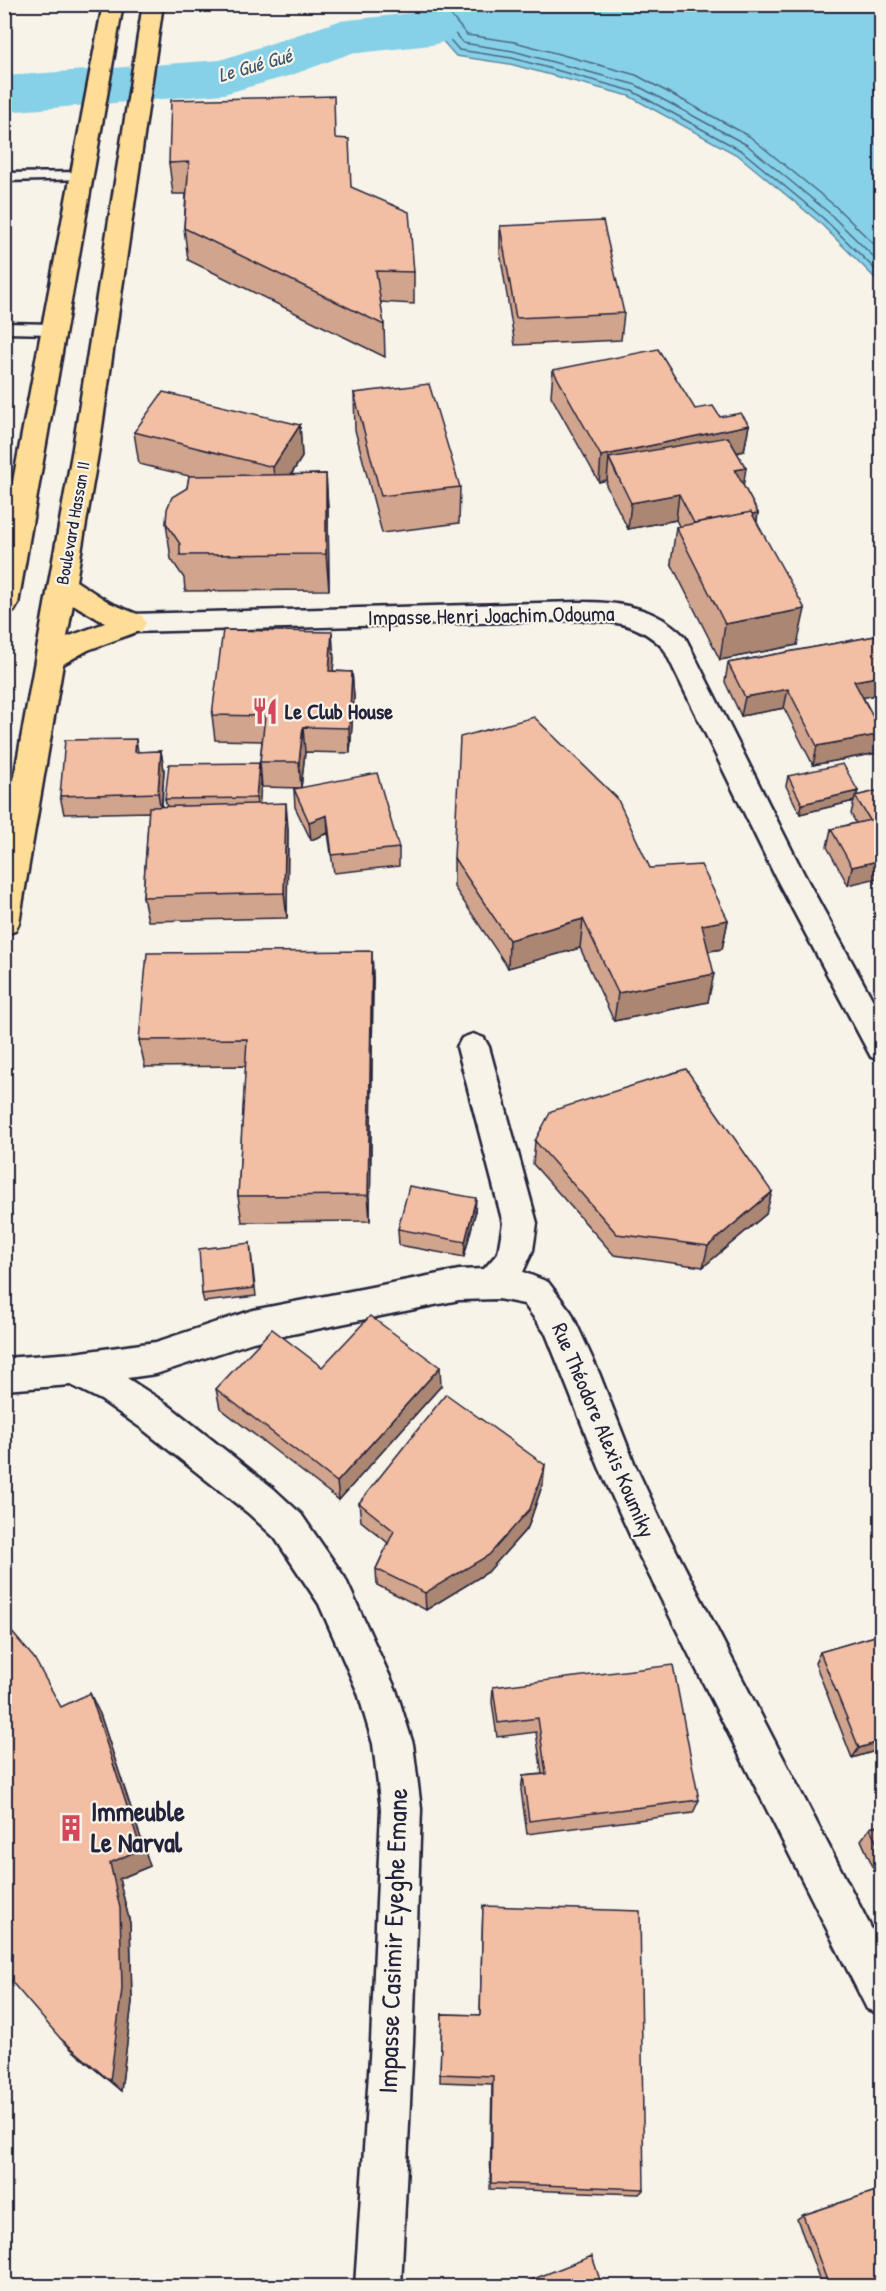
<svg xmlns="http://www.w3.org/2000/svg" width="886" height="2291" font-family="'Patrick Hand',sans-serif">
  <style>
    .water { fill: #87d1e8; stroke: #5f8ba3; stroke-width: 1.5 }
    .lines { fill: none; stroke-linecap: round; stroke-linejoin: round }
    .shore { stroke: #4a6880; stroke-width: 1.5 }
    .river { fill: #87d1e8; fill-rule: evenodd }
    .service-casing { stroke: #22223b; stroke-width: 5 }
    .minor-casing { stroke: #22223b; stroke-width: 5 }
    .primary-casing { stroke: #22223b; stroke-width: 5 }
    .service { fill: #f7f3e8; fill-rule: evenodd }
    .minor { fill: #f7f3e8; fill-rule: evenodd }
    .primary { fill: #fedd96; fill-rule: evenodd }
    .wall { fill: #d1a48d; stroke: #22223b; stroke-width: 1.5 }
    .shaded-wall { fill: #aa8673; stroke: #22223b; stroke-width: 1.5 }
    .building { fill: #f3bfa4; stroke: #22223b; stroke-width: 1.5 }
    .labels { text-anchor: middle; stroke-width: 4.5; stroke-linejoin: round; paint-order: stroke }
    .far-street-label { font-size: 18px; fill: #22223b; stroke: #f7f3e8 }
    .far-water-label { font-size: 20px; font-style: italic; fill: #40576f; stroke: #f7f3e8 }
    .street-label { font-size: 22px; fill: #22223b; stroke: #f7f3e8 }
    .poi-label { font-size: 22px; font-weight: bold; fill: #22223b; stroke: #f7f3e8; text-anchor: start }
    .near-poi-label { font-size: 27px; font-weight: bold; fill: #22223b; stroke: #f7f3e8; text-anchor: start }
    .near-street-label { font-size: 27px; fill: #22223b; stroke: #f7f3e8 }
  </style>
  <rect width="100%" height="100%" fill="#f7f3e8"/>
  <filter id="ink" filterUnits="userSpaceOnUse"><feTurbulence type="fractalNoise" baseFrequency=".0167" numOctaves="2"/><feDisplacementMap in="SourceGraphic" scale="12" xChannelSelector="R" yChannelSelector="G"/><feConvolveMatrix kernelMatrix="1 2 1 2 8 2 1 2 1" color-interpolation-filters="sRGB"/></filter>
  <g filter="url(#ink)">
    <path class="water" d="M411,5h470v279l-62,-62 -80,-66 -110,-60 -119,-32 -54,-8z"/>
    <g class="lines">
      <path class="shore" d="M419,4l40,46 53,8 120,33 110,60 81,67 59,58
        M429,4l34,39 50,8 123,34 111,60 81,67 54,53
        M441,4l26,31 48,7 121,33 113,61 86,70 47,46"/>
      <path class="river" d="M431,11l20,5 8,12 -8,12 -20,5 -82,9 -57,21 -68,19 -220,18v-36l216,-16 119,-39z"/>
      <defs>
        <path id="service" d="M83,172l5,1v6l-84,2v-8z
          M4,323l51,1 8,5 -8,5 -51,-1z"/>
        <path id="minor" d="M578,602c41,0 77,4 107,35l120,239 77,141v44l-11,-4 -96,-181 -111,-227c-25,-27 -51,-28 -86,-29l-446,12 -10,-2 -4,-7 4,-7 10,-2z
          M473,1034l11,4 5,9 48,176 -4,27 -10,22 25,10 23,30 28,61 36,92 30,64 217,420v66l-15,-6 -228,-454 -40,-88 -53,-133 -22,-30 -26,-5 -39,1 -206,42 -97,32 -29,4 40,26 107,85 27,25 44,64 51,112 17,54 8,65 -8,233 -12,244h-46l16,-244 10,-233 -8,-65 -15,-51 -39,-89 -44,-66 -27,-25 -107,-85 -40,-28 -30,-15 -67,5v-32l70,-5 82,-11 97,-32 206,-40 25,-1 14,-16 5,-30 -46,-176 5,-9z"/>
        <path id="primary" d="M103,4h20l-105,600 -4,7 -10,2v-84z
          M143,4h20l-64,444 -23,133 34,22 32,13 4,7 -4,7 -54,20 -25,14 -44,259 -4,8 -11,4v-101l69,-386zM73,604l32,19 -38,14z"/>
      </defs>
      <use href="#service" class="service-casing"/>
      <use href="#minor" class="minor-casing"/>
      <use href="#primary" class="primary-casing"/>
      <use href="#service" class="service"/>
      <use href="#minor" class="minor"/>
      <use href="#primary" class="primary"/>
    </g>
    <path class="wall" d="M336,138l15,50 63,84v32l-34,-2 4,23 1,32 -197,-97 -4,-32 2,-34h-13l-4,-31z
      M500,226l124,87 -3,27 -106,5 -15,-93z
      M553,370l196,55 -5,26 -7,2 6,32 15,28 -1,9 40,123 -77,15 -49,-97 5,-36 3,-1 -3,-6 -48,9 -22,-44 1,-5 -8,2 -48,-86z
      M354,393l106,94 -1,36 -77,10 -27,-103z
      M300,425l2,32 -11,18 35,-1 2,36 1,80 -144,1 -1,-13 -13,-19 -5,-36 21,-35 2,-12 -50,-12 -5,-32z
      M882,635v59l-19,3 19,36 -5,20 -64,12 -29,-57 -43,8 -16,-34 3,-19z
      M334,658l-1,13 19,1 2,25 -4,56 -45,-1 -4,36 -39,-1 -2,-25 2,-21 -47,-1 -3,-25z
      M161,751l3,19 -2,37h5l-2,-8 94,-36 2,18 -2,23 29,24 -1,90 -139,3 -5,-24 6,-85 -85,2 -4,-18 78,-44z
      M788,776l70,15 -2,5 26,-6 -34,95 -21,-38 4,-18 25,-6 -5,-9 3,-13 -54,13 -14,-28z
      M294,789l105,59v18l-65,7 -6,-40 -17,7 -16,-33z
      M454,858l196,10 78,52 -6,29 -14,2v51l-94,19 -34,-73 -72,20 -54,-81z
      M372,951l1,28 -3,242 -128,1 -4,-26 8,-130 -101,1 -6,-27z
      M535,1141l231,73 -63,53 -89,-12 -81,-91z
      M475,1214l-11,43 -65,-12 -1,-16z
      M250,1243l6,53 -52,6 -2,-8z
      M322,1367l119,19 -102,114 -119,-92 -4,-19z
      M543,1483l-15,44 -40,45 -62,38 -49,-25 -1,-16 12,-26 -27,-22 -2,-18z
      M882,1634v115l-30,9 -37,-95 5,-11z
      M493,1687l206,113 -6,13 -166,21 -6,-44 2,-14 19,-2 -6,-42 -39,5 -5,-35z
      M61,1707l39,7 50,152 -31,13 11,44 2,79 -11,89 -49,-41 -12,-12z
      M882,1824v63l-21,-47 9,-12z
      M483,1906l161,283 -5,5 -149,-5 2,-105 -52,-2 2,-68 38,1z
      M882,2189v90l-33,7h-27l-25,-67 6,-4z"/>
    <path class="shaded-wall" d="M300,425l2,32 -26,41 -3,-31z
      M749,425l-5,26 -126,27 -9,-20 -2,22 -8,2 2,-26z
      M746,468l-4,27 -7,-25z
      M326,474l2,36 1,80 -3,-36z
      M679,494l-3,26 -48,9 3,-26z
      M758,513l-4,26 -59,-14z
      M805,609l-8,36 -77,15 5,-36z
      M332,632l2,26 -3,39 -2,-26z
      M352,672l2,25 -4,56 -1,-25z
      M882,676v18l-32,6 4,-19z
      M788,689l-4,19 -43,8 4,-19z
      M303,727l2,25 -4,36 -2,-26z
      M882,734l-5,19 -64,12 4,-19z
      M136,739l3,19 -4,-6z
      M161,751l3,19 -3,42 -3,-19z
      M259,763l2,18 -2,35 -3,-18z
      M858,791l-4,10 -54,13 2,-10z
      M286,803l2,25 -1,90 -3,-25z
      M327,815l1,18 -17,7 -2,-18z
      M882,860v17l-34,8 4,-18z
      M583,919l-3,29 -72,20 1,-28z
      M728,920l-6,29 -25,4 5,-28z
      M372,951l1,28 -3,242 -2,-26z
      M714,974l-6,28 -94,19 4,-28z
      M772,1192l-6,22 -63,53 5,-21z
      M476,1198l-1,16 -11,43 1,-15z
      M440,1367l1,19 -102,114 -2,-18z
      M545,1465l-2,18 -15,44 -40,45 -62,38 -1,-17z
      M90,1693l10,21 50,152 -31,13 11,44 2,79 -11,89 -11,-10v-218z
      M882,1741v8l-30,9 7,-10z"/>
    <path class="building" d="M334,96l1,42 14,1 2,48 58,25 5,60 -38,-1 8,54 -200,-97 5,-66 -20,1 2,-63z
      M603,221l21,92 -108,5 -16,-92z
      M658,349l37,60 18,-3 7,11 21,-4 8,12 -148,31 -48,-86z
      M429,384l31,103 -79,9 -27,-103z
      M163,392l137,33 -27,42 -139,-35z
      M728,437l18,31 -11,2 23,43 -6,1 -1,-2 -57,11 -15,-29 -48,9 -22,-45z
      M326,474v80l-146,1v-11l-14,-21 1,-14 5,-12 15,-9 2,-12z
      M751,512l54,97 -80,15 -49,-97z
      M223,630l109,2 -3,39 23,1 -3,56 -46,-1 -4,35h-39l5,-46 -53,-1z
      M881,635l1,41 -28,5 28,53 -65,12 -29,-57 -43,8 -17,-34z
      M534,717l83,81 33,70 51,-3 27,55 -26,5 12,49 -96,19 -35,-74 -74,21 -55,-82 6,-121z
      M136,739l-1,13 26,-1 -3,42 -98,3 5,-56z
      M259,763l-3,35 -91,1 4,-35z
      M843,764l15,27 -56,13 -14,-28z
      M377,773l22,75 -67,7 -5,-40 -18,7 -15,-33z
      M882,790v70l-30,7 -21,-38 39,-9 -15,-24z
      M286,803l-2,90 -141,4 6,-90z
      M372,951l-4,244 -130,1 9,-157 -108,1 8,-87z
      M686,1069l86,123 -64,54 -91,-12 -82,-93 16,-30z
      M409,1186l67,12 -11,44 -67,-13z
      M250,1243l4,45 -52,6 -3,-45z
      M370,1316l70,51 -103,115 -121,-93 56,-60 50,38z
      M446,1394l99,71 -15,44 -41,46 -64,38 -49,-24 18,-38 -35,-28z
      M4,1623l30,35 27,49 29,-14 51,156 -31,14 10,45 2,81 -12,92 -50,-43 -56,-65z
      M882,1634v107l-23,7 -39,-96z
      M673,1665l26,135 -170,21 -6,-45 23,-2 -8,-56 -40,5 -5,-36z
      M882,1824v30l-12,-26z
      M483,1906l157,5 4,278 -153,-6 2,-107 -53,-2 2,-60 38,1z
      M882,2189v89l-36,8h-17l-26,-71z
      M592,2256l10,30h-86z"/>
  </g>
  <defs>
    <symbol id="restaurant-bare" viewBox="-9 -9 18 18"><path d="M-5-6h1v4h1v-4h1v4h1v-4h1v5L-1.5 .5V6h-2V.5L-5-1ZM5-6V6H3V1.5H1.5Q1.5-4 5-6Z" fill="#d1495b" stroke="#f7f3e8" stroke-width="2.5" paint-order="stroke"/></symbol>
    <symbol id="building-bare" viewBox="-9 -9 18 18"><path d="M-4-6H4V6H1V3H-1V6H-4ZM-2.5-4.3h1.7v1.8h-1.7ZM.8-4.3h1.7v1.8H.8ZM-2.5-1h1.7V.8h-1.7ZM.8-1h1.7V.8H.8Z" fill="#d1495b" stroke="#f7f3e8" stroke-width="2.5" paint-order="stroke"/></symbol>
  </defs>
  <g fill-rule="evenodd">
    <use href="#restaurant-bare" x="246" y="692" width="38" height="38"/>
    <use href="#building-bare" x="52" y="1809" width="38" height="38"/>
  </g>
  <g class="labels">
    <g class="far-street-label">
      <text transform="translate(73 523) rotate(-80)" y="6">Boulevard Hassan II</text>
    </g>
    <g class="far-water-label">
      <text transform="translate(255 65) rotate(-16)" y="7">Le Gué Gué</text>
    </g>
    <g class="street-label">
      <text transform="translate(491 615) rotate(-1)" y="8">Impasse Henri Joachim Odouma</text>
      <text transform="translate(604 1430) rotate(67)" y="8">Rue Théodore Alexis Koumiky</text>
    </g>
    <g class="poi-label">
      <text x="285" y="719">Le Club House</text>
    </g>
    <g class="near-poi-label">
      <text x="91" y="1821">Immeuble<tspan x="91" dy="31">Le Narval</tspan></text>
    </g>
    <g class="near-street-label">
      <text transform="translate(393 1941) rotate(-88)" y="9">Impasse Casimir Eyeghe Emane</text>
    </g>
  </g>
  <rect width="886" height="2291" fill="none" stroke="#f7f3e8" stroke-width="24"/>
  <rect x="12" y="12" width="862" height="2267" fill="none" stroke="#22223b" stroke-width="2" filter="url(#ink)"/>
</svg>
